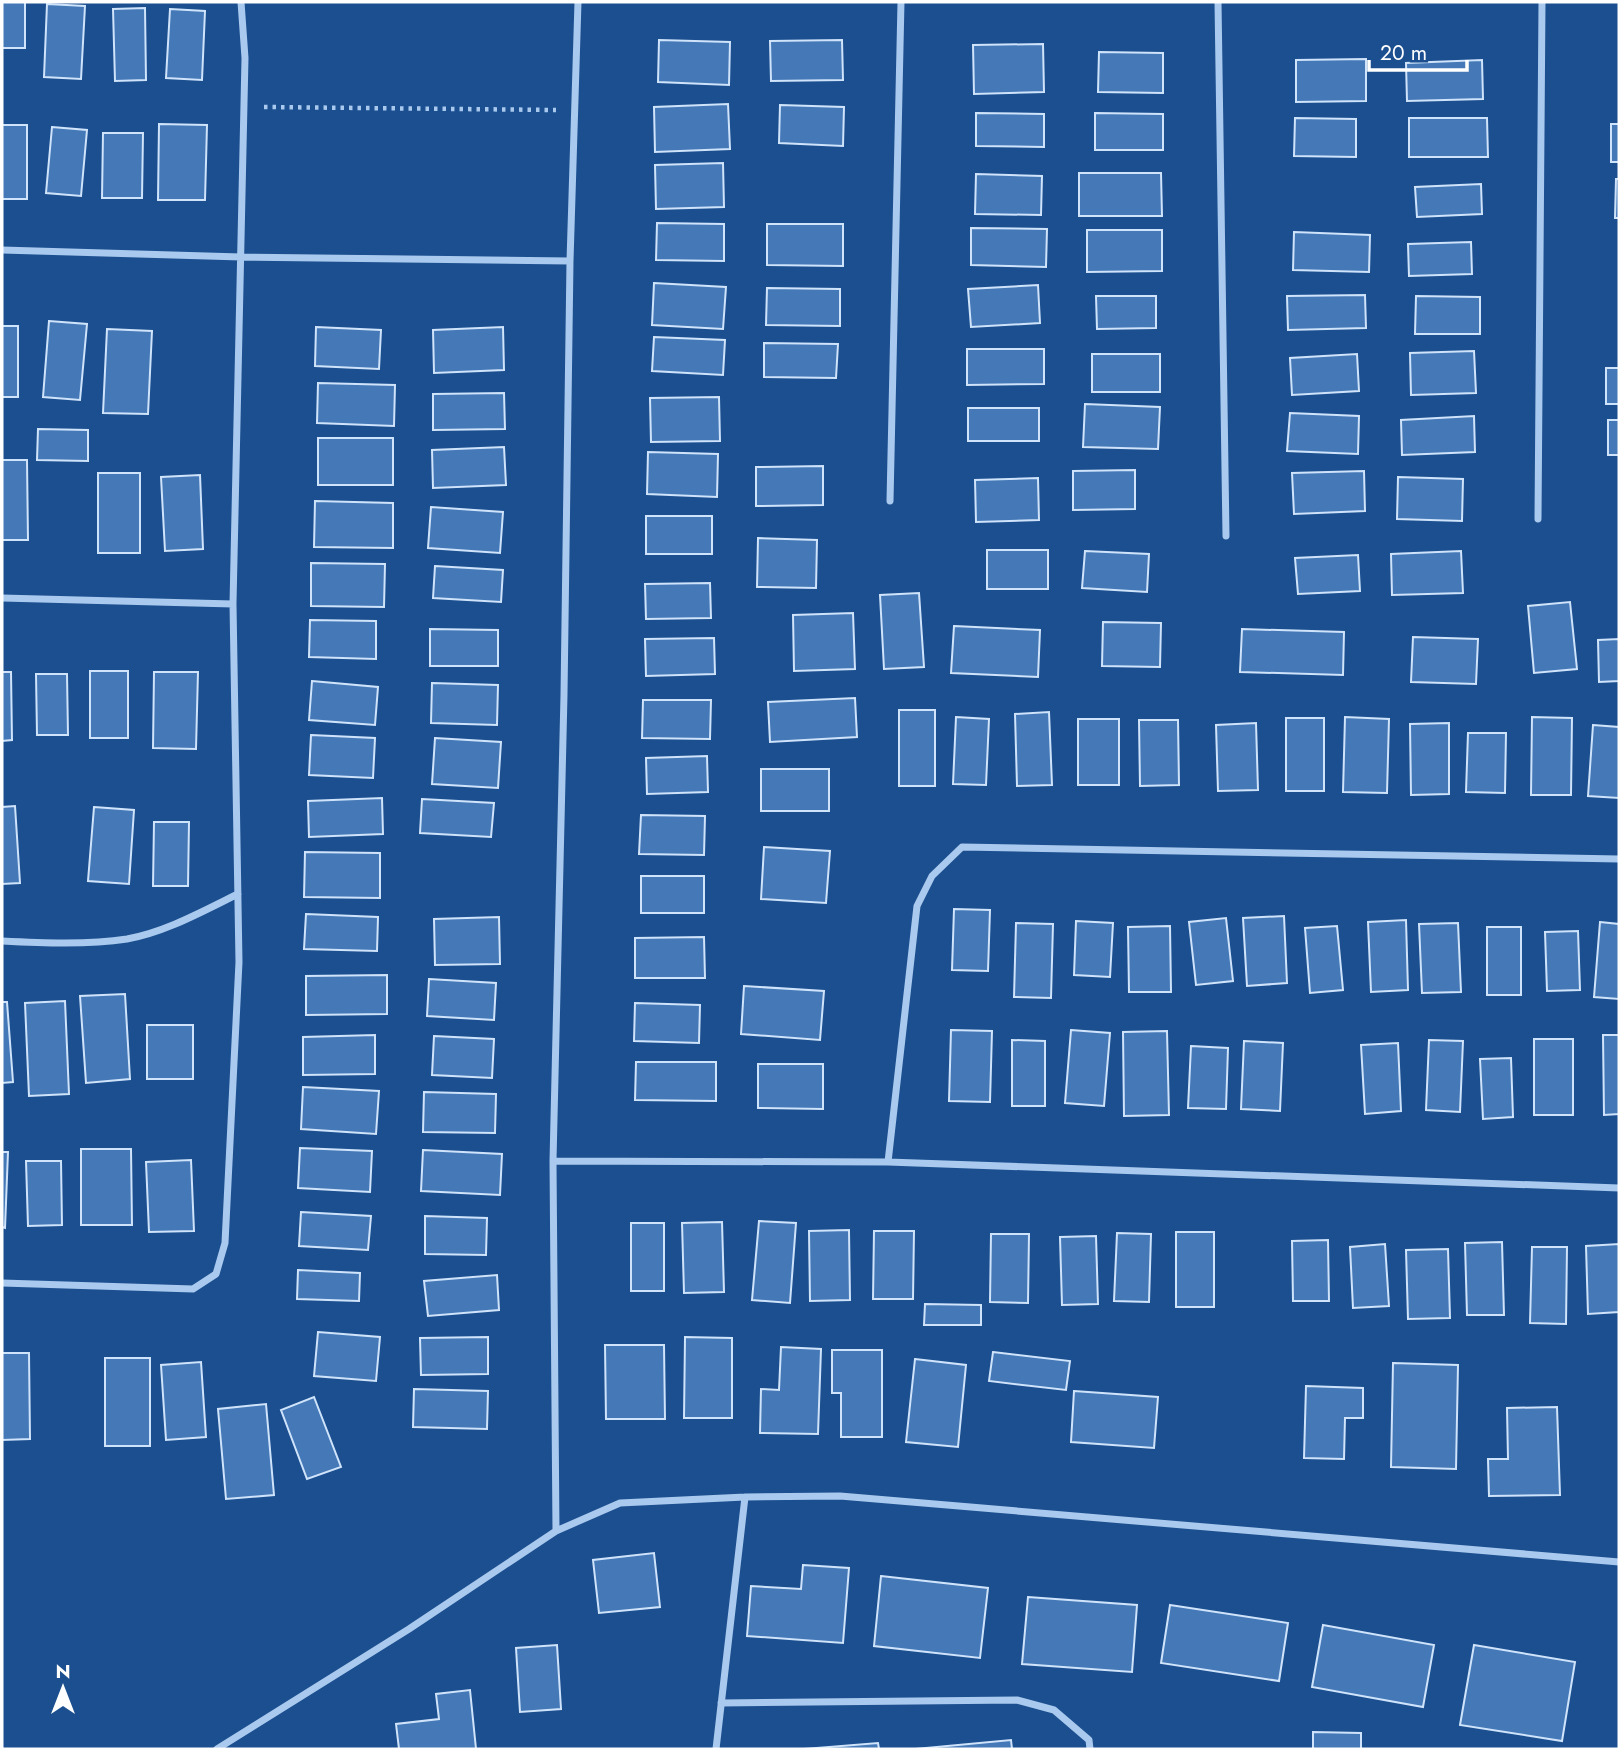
<svg xmlns="http://www.w3.org/2000/svg" width="1621" height="1751" font-family="Jost,sans-serif">
  <style>
    .building { fill: #4478b7; stroke: #cfe3fa; stroke-width: 2 }
    .lines { fill: none; stroke-linecap: round; stroke-linejoin: round }
    .path { stroke: #a9c9ee; stroke-width: 4.5; stroke-dasharray: 3.5 5; stroke-linecap: butt }
    .minor { stroke: #a9c9ee; stroke-width: 7 }
  </style>
  <rect width="100%" height="100%" fill="#1b4f8f"/>
  <path class="building" d="M2,2h23v46h-23z
    M47,4l38,2 -4,73 -37,-2z
    M145,8l1,72 -31,1 -2,-72z
    M170,9l35,2 -3,69 -36,-2z
    M659,40l71,2 -1,43 -71,-3z
    M842,40l1,40 -72,1 -1,-40z
    M1043,44l1,48 -70,2 -1,-49z
    M1099,52l64,1v40l-65,-1z
    M1366,59v42l-70,1v-42z
    M1482,60l1,39 -76,2 -1,-38z
    M728,104l2,45 -75,3 -1,-45z
    M780,105l64,2 -1,39 -64,-3z
    M976,113l68,1v33l-68,-1z
    M1095,113l68,1v36h-68z
    M1295,118l61,1v38l-62,-1z
    M1409,118h78l1,39h-79z
    M159,124l48,1 -2,75h-47z
    M1611,124h8v38h-8z
    M2,125h25v74h-25z
    M52,127l35,3 -6,66 -35,-3z
    M103,133h40l-1,65h-40z
    M723,163l1,44 -68,2 -1,-44z
    M1079,173h82l1,43h-83z
    M976,174l66,2 -1,39 -66,-1z
    M1616,179h3v39h-4z
    M1481,184l1,30 -65,3 -2,-30z
    M657,223l67,1v37l-68,-1z
    M767,224h76v42l-76,-1z
    M971,228l76,1 -1,38 -75,-2z
    M1087,230h75v41l-75,1z
    M1294,232l76,3 -1,37 -76,-2z
    M1471,242l1,32 -63,2 -1,-32z
    M654,283l72,4 -3,42 -71,-4z
    M1038,285l2,38 -69,4 -3,-38z
    M767,288l73,1v37l-74,-1z
    M1365,295l1,33 -78,2 -1,-34z
    M1096,296h60v32l-59,1z
    M1416,296l64,1v37h-65z
    M49,321l38,3 -7,76 -37,-3z
    M2,326h16v71h-16z
    M316,327l65,3 -2,39 -64,-3z
    M503,327l1,43 -70,3 -1,-43z
    M107,329l45,2 -4,83 -45,-1z
    M654,337l71,3 -2,35 -71,-4z
    M764,343l74,1 -2,34 -72,-1z
    M967,349h77v35l-77,1z
    M1474,351l2,42 -65,2 -1,-42z
    M1092,354h68v38h-68z
    M1357,354l2,37 -67,4 -2,-37z
    M1606,368h13v36h-13z
    M318,383l77,2 -1,41 -77,-3z
    M504,393l1,36 -72,1v-36z
    M719,397l1,44 -69,1 -1,-44z
    M1085,404l75,3 -2,42 -75,-2z
    M968,408h71v33h-71z
    M1290,413l69,3 -1,38 -71,-3z
    M1474,416l1,36 -73,3 -1,-35z
    M1608,420h11v35h-11z
    M38,429l50,1v31l-51,-1z
    M318,438h75v47h-75z
    M504,447l2,38 -73,3 -1,-38z
    M648,452l70,2 -1,43 -70,-3z
    M2,460h25l1,80h-26z
    M823,466v39l-67,1v-39z
    M1135,470v39l-62,1v-39z
    M1364,471l1,40 -71,3 -2,-41z
    M98,473h42v80h-42z
    M200,475l3,74 -38,2 -4,-74z
    M1398,477l65,2 -1,42 -65,-2z
    M1038,478l1,42 -63,2 -1,-42z
    M315,501l78,2v45l-79,-1z
    M431,507l72,5 -3,41 -72,-5z
    M646,516h66v38h-66z
    M758,538l59,2 -1,48 -59,-1z
    M987,550h61v39h-61z
    M1085,551l64,3 -2,38 -65,-4z
    M1461,551l2,42 -71,2 -1,-41z
    M1358,555l2,36 -62,3 -3,-36z
    M311,563l74,1 -1,43 -73,-1z
    M435,566l68,4 -2,32 -68,-4z
    M710,583l1,35 -65,1 -1,-35z
    M919,593l5,74 -40,2 -4,-74z
    M1570,602l7,67 -43,4 -6,-67z
    M853,613l2,56 -61,2 -1,-56z
    M310,620l66,1v38l-67,-2z
    M1103,622l58,1 -1,44 -58,-1z
    M954,626l86,4 -2,47 -87,-4z
    M430,629l68,1v36h-68z
    M1242,629l102,3 -1,43 -103,-3z
    M1413,637l65,2 -2,45 -65,-2z
    M714,638l1,36 -69,2 -1,-37z
    M1619,639v42l-20,1 -1,-42z
    M90,671h38v67h-38z
    M2,672h9l1,68 -10,1z
    M154,672h44l-2,77 -43,-1z
    M36,674h31l1,61h-31z
    M312,681l66,6 -3,38 -66,-5z
    M432,683l66,2 -1,40 -66,-2z
    M855,698l2,39 -87,5 -2,-40z
    M643,700h68l-1,39 -68,-1z
    M899,710h36v76h-36z
    M1049,712l3,73 -35,1 -2,-72z
    M956,717l33,2 -3,66 -33,-1z
    M1345,717l44,2 -2,74 -44,-1z
    M1532,717l40,1 -1,77h-40z
    M1286,718h38v73h-38z
    M1078,719h41v66h-41z
    M1139,720h39l1,65 -39,1z
    M1256,723l2,67 -40,1 -2,-66z
    M1449,723v71l-38,1 -1,-71z
    M1593,725l26,2v71l-31,-2z
    M1468,733h38l-1,60 -39,-1z
    M311,735l64,3 -2,40 -64,-3z
    M435,738l66,4 -3,46 -66,-4z
    M707,756l1,36 -61,2 -1,-36z
    M761,769h68v42h-68z
    M382,798l1,36 -74,3 -1,-36z
    M422,799l72,4 -3,34 -71,-4z
    M15,806l5,77 -18,1v-77z
    M94,807l40,3 -5,74 -41,-3z
    M641,815l64,1 -1,39 -65,-1z
    M154,822h35l-1,64h-35z
    M764,847l66,4 -4,52 -65,-4z
    M305,852l75,1v45l-76,-1z
    M641,876h63v37h-63z
    M954,909l36,1 -2,61 -36,-1z
    M306,914l72,3 -1,34 -73,-2z
    M1284,916l3,67 -40,3 -4,-68z
    M499,917l1,47 -65,1 -1,-46z
    M1226,918l7,63 -37,4 -7,-63z
    M1406,920l2,70 -37,2 -3,-70z
    M1076,921l37,2 -3,54 -36,-2z
    M1600,922l19,2v75l-25,-2z
    M1016,923l37,1 -2,74 -37,-1z
    M1458,923l3,69 -39,1 -3,-69z
    M1170,926l1,66h-42l-1,-65z
    M1337,926l6,64 -33,3 -5,-65z
    M1487,927h34v68h-34z
    M1578,931l2,59 -33,1 -2,-59z
    M704,937l1,41h-70v-40z
    M387,975v39l-81,1v-39z
    M429,979l67,4 -2,37 -67,-4z
    M744,986l80,5 -4,49 -79,-6z
    M125,994l5,85 -44,4 -6,-87z
    M65,1001l4,93 -40,2 -4,-93z
    M2,1002h5l6,80 -11,1z
    M635,1003l65,2 -1,38 -65,-2z
    M147,1025h46v54h-46z
    M951,1030l41,1 -2,71 -41,-1z
    M1071,1030l39,3 -6,73 -39,-3z
    M1167,1031l2,84 -45,1 -1,-84z
    M375,1035v39l-72,1v-38z
    M1603,1035h16v79l-15,1z
    M434,1036l60,3 -2,39 -60,-3z
    M1534,1039h39v76h-39z
    M1012,1040l33,1v65h-33z
    M1429,1040l34,1 -3,71 -34,-2z
    M1244,1041l39,2 -3,68 -39,-2z
    M1398,1043l3,68 -36,3 -4,-69z
    M1191,1046l37,2 -2,61 -38,-1z
    M1511,1058l2,59 -30,2 -3,-60z
    M636,1062h80v39l-81,-1z
    M758,1064h65v45l-65,-1z
    M303,1087l76,4 -3,43 -75,-5z
    M424,1092l72,2 -1,39 -72,-1z
    M300,1148l72,3 -2,41 -72,-4z
    M81,1149h50l1,76h-51z
    M423,1150l79,4 -2,41 -79,-4z
    M2,1152h6l-3,76 -3,-1z
    M191,1160l3,71 -45,1 -3,-70z
    M26,1161h35l1,64 -34,1z
    M301,1212l70,4 -3,34 -69,-4z
    M425,1216l62,2 -1,37 -61,-1z
    M759,1221l37,2 -6,80 -38,-3z
    M722,1222l2,70 -40,1 -2,-70z
    M631,1223h33v68h-33z
    M849,1230l1,70 -40,1 -1,-70z
    M874,1231h40l-1,68h-40z
    M1176,1232h38v75h-38z
    M1117,1233l34,1 -2,68 -35,-1z
    M991,1234h38l-1,69 -38,-1z
    M1096,1236l2,68 -36,1 -2,-68z
    M1328,1240l1,61h-36l-1,-60z
    M1502,1242l2,73h-37l-2,-72z
    M1385,1244l4,62 -36,2 -3,-61z
    M1619,1244v68l-31,2 -2,-68z
    M1532,1247h35l-1,77 -36,-1z
    M1448,1249l2,69 -42,1 -2,-69z
    M298,1270l62,3 -1,28 -62,-2z
    M497,1275l2,35 -71,6 -4,-35z
    M925,1304l56,1v20h-57z
    M318,1332l62,5 -4,44 -62,-5z
    M488,1337v37l-67,1 -1,-37z
    M685,1337l47,1v80h-48z
    M605,1345h59l1,74h-59z
    M781,1347l40,2 -3,85 -58,-1 1,-44 18,1z
    M832,1350h50v87h-41v-44h-9z
    M993,1352l77,9 -4,29 -77,-9z
    M2,1353h27l1,86 -28,1z
    M105,1358h45v88h-45z
    M915,1359l51,6 -8,82 -52,-5z
    M201,1362l5,75 -40,3 -5,-75z
    M1393,1363l65,2 -2,104 -65,-2z
    M1306,1386l57,2v30h-18l-1,41 -40,-1z
    M414,1389l74,2 -1,38 -74,-2z
    M1074,1391l84,6 -4,51 -83,-6z
    M314,1397l27,70 -34,12 -26,-69z
    M266,1404l8,91 -48,4 -8,-90z
    M1557,1407l3,88 -71,1 -1,-37h20l-1,-51z
    M654,1553l6,54 -61,6 -6,-53z
    M803,1565l46,3 -6,75 -96,-7 4,-50 50,3z
    M881,1576l107,12 -8,70 -106,-12z
    M1028,1597l109,8 -5,67 -110,-8z
    M1170,1605l118,18 -9,58 -118,-18z
    M1323,1625l111,20 -11,62 -111,-20z
    M557,1645l4,64 -41,3 -4,-64z
    M1474,1645l101,17 -13,79 -102,-16z
    M470,1690l6,59h-77l-3,-25 43,-5 -3,-25z
    M1313,1732l48,1v16h-48z
    M1011,1740l1,9h-97z
    M878,1743l1,6h-75z"/>
  <g class="lines">
    <path class="path" d="M264,107l292,3"/>
    <path class="minor" d="M1218,2l8,534
      M2,250l239,7 329,4
      M890,501l11,-499
      M1538,519l4,-517
      M2,598l231,6
      M2,941c39,2 86,4 125,-2 39,-7 76,-28 111,-45
      M553,1161l335,1 731,26
      M888,1162l29,-256 15,-30 30,-29 657,12
      M2,1283l191,6 23,-15 9,-31 14,-281 -6,-358 12,-546 -4,-56
      M556,1531l-3,-370 11,-466 6,-434 8,-259
      M721,1703l296,-3 37,10 35,30 1,9
      M217,1749l192,-120 147,-98 64,-28 125,-6 95,-1 779,66
      M716,1749l29,-252"/>
  </g>
  <rect width="1621" height="1751" fill="none" stroke="#ffffff" stroke-width="7"/>
  <g transform="translate(63 1688)" stroke="#1b4f8f" stroke-width="5" paint-order="stroke">
  <path d="M0-5L12 26L0 18L-12 26Z" fill="#ffffff"/>
  <text y="-10" font-size="19" font-weight="bold" text-anchor="middle" fill="#ffffff">N</text>
  </g>
  <path d="M1369 60v10h98v-10" fill="none" stroke="#ffffff" stroke-width="3.5"/>
  <text x="1380" y="60" font-size="21" fill="#ffffff" stroke="#1b4f8f" stroke-width="5" paint-order="stroke">20 m</text>
</svg>
